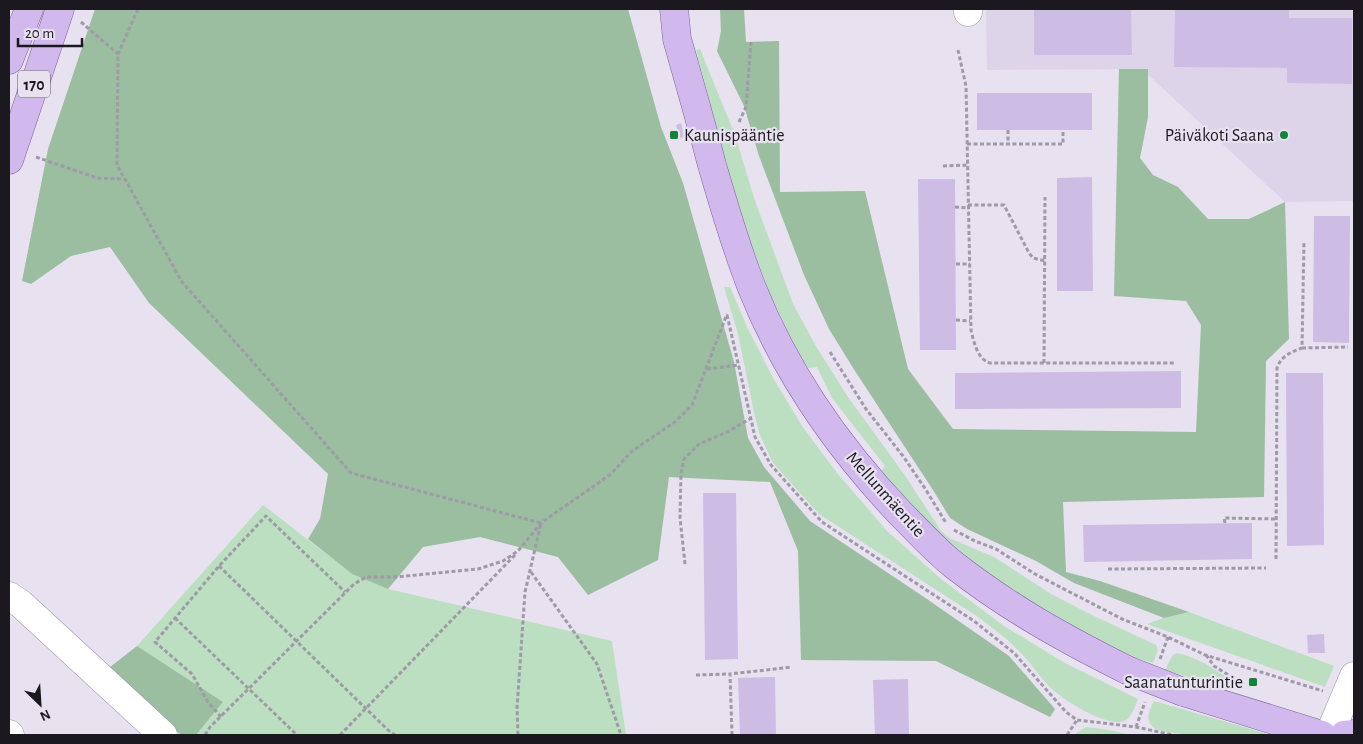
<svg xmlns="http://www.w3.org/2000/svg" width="1363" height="744" font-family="'Alegreya Sans',sans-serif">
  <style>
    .built { fill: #ddd4ea }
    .green { fill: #bbdfc0 }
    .forest { fill: #9abe9f }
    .building { fill: #cdbde5 }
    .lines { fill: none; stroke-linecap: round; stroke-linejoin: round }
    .minor-casing { stroke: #9d97a5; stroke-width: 29 }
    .major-casing { stroke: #7e639e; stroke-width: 29 }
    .path { stroke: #9e9aa6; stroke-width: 3; stroke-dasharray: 4 2.5; stroke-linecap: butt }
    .minor { stroke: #fff; stroke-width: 28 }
    .major { stroke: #d1b9ee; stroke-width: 28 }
    .major-bridge-casing { stroke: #7e639e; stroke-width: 29; stroke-linecap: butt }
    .major-bridge { stroke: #d1b9ee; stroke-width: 28 }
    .poi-dot { fill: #14833a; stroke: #e7e1f0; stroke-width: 2 }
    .labels { text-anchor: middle; stroke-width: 4.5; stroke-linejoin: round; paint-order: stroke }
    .shield { fill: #e7e1f0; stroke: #58555e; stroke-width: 1 }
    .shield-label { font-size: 16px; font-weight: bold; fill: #1b191f }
    .poi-label { font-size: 18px; fill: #1b191f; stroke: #e7e1f0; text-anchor: end }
    .street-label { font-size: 18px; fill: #1b191f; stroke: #e7e1f0 }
  </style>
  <rect width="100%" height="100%" fill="#e7e1f0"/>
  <path class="built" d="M986,9h368v192l-69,1 -143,-133 -155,1z"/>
  <path class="green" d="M700,49l35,86 19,63 39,106 24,44 31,49 58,80 35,54 10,8 43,18 57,37 43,22 62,29 2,5 -5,13c-28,-8 -55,-21 -80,-35 -53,-29 -101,-65 -145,-106 -17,-16 -32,-33 -47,-50l4,-6 -53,-68 -15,-31 -9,1c-10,-15 -17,-31 -25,-47 -42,-85 -62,-180 -87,-271z
    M724,287h6l18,42 25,49 29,48 35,47 50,58 54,48 63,47 61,37 73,36c-3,7 -6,19 -14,22 -18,6 -59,-20 -72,-32 -13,-12 -22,-28 -35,-40 -13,-13 -28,-24 -42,-34l-156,-101 -46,-51 -13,-28 -5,-18 -17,-83z
    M263,505l89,69 36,15 224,52 14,94h-430l27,-33 -86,-56z
    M1189,612l145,54 -9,21 -178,-63 17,-6z
    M1176,653c22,4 38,16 56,28l-38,-2 -29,-9 7,-14z
    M1154,701l117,34c-20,0 -108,4 -119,-9 -7,-8 -2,-17 2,-25z
    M1086,727l22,3 23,5h-57z"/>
  <path class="forest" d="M95,9h533l33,118 22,56 51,179 14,76 16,29 46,54 114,76 85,59 46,53 -5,8 -114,-56 -135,-1 -3,-109 -28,-69 -101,-5 -11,83 -70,35 -30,-38 -78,-20 -57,10 -35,42 -36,-15 -44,-35 12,-20 8,-45 -179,-171 -39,-56 -39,9 -40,28 -9,-3 26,-132z
    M720,9h24l2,33 33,-1 1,151 85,-1 43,178 45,60 243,3 5,-107 -15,-24 -72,-5 5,-227h29v48l-8,41 13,17 25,12 30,32h41l36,-17 4,137 -23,22 -2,136 -201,5 3,70 34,9 89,31 -25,6 -90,-35 -38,-22 -69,-32 -17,-11 -17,-28 -78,-119 -26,-42 -25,-54 -45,-119 -15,-50 -27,-55 4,-20z
    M137,646l86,56 -27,33h-15l-76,-64z"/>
  <path class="building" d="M1034,9h97l1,46h-98z
    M1175,9h114v9h63v66l-65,-1v-15l-113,-1z
    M977,93h115v37h-115z
    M681,123l3,14 -5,1 -3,-13z
    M1092,177l1,114h-36v-113z
    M918,179h37l1,171h-36z
    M1314,216h36l-1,127 -36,-1z
    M1181,371v37l-226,1v-36z
    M1286,373h37l1,172 -37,1z
    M703,493h33l2,166 -33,1z
    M1252,523v36l-168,3 -1,-37z
    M1324,634l1,19h-17l-1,-18z
    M775,677l1,58h-36l-2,-57z
    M908,679l1,56h-34l-2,-55z"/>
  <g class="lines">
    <defs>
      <path id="minor" d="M968,9v3
        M9,596l12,8 142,131
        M9,734l1,1
        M1329,735l25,-59"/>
      <path id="major" d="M674,9l3,30c12,42 24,84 35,126 12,41 24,83 40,123 34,85 86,160 149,226 17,17 34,36 53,51 55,43 111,74 173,105
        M9,60l20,-51
        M9,160l51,-151
        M1183,692l139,43
        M1344,735l10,-1"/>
    </defs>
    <use href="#minor" class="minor-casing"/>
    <use href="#major" class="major-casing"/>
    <path class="path" d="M138,9l-20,45 -1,111 65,117 169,191 190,50 -16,69 -8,116 1,27
      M81,22l37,32
      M958,50l8,36 5,244c3,12 6,29 19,33h185
      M739,122l7,-15 5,-65
      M1008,130v14
      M967,144h96v-14
      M36,157l61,21 27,1
      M943,166l25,-1
      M968,205h36l25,48 4,5 12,3
      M955,207l14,1
      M956,264h14
      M727,315l28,122 16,28 51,57 152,99 40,32 52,59 11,8 59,7 37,8
      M956,320l14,1
      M1302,348l46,-1
      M830,352l36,57 37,47 23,34 20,33
      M1044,363l1,-166
      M707,369l32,-4
      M1225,523l-1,-5 53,1
      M954,530l21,11 21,8 39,25 87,45 46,18 37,18 118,36
      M1276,559l1,-191c4,-12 14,-16 25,-20l2,-107
      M685,564l-5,-46 1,-45 3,-14 15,-15 26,-11 25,-14
      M219,566l169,164 7,5
      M1108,569l158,-1
      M531,572l66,92 24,71
      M175,618l122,117
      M1206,655l8,11 21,13
      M1160,659l8,-22
      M696,675l34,-1
      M221,717l-13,-15 -16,-28 -37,-32 64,-76 47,-50 79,76
      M1136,727l9,-25
      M205,735l5,-8 144,-143 12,-7h30l82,-8 25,-8 15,-10 23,-28 70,-49 21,-23 43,-29 17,-17 35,-91
      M340,735l175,-180
      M732,735l-2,-61 62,-7
      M1067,735l10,-15"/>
    <use href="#minor" class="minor"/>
    <use href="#major" class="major"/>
    <defs>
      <path id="major-bridge" d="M1127,670l56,22"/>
    </defs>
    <use href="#major-bridge" class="major-bridge-casing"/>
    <use href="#major-bridge" class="major-bridge"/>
  </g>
  <g class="poi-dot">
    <rect x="669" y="130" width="10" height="10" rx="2.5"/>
    <circle cx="1284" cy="135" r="5"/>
    <rect x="1248" y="677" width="10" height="10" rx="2.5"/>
  </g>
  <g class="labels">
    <rect class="shield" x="18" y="70.5" width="32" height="27" rx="4"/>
    <g class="shield-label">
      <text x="34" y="90">170</text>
    </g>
    <g class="poi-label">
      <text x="684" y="141" text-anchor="start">Kaunispääntie</text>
      <text x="1274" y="141">Päiväkoti Saana</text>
      <text x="1243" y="688">Saanatunturintie</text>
    </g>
    <g class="street-label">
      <text transform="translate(886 494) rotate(48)" y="6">Mellunmäentie</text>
    </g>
  </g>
  <rect width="1363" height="744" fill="none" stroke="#1b191f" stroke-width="20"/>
  <g transform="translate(40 704) rotate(155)" stroke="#e7e1f0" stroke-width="4" paint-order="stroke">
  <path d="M0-4L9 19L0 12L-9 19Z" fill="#1b191f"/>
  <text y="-8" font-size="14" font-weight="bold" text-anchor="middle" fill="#1b191f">N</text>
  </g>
  <path d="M18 38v8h64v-8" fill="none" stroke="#1b191f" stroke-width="2.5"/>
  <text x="25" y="38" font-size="15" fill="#1b191f" stroke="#e7e1f0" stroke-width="4" paint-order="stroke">20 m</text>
</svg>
